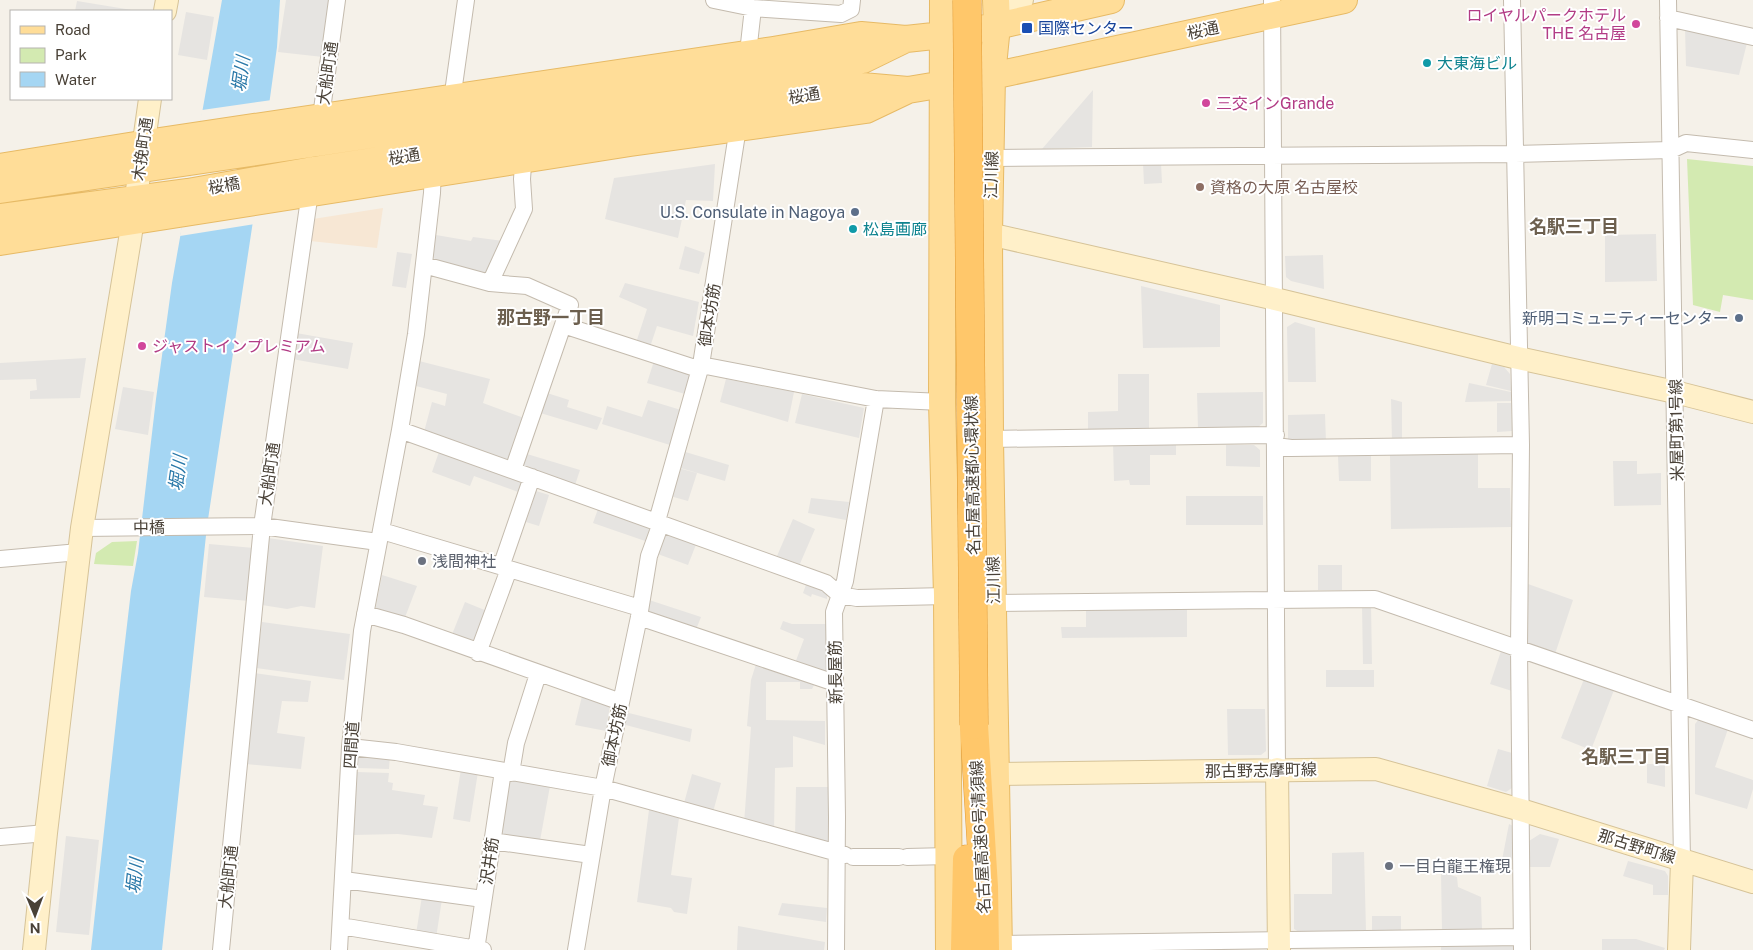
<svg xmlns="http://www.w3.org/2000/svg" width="1753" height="950" font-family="'Public Sans','Noto Sans JP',sans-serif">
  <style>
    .commercial { fill: #f7e7d4 }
    .green { fill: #d3eab1 }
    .parking { fill: #e6e4e1 }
    .water { fill: #a5d6f3 }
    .pier { fill: #f5f1e9 }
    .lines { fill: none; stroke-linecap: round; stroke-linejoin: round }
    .street-casing { stroke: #c4bbae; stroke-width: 18 }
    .secondary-casing { stroke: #d6c398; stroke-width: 24 }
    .primary-casing { stroke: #e7ba65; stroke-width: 28 }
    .highway-casing { stroke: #e29b36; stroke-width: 29 }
    .street { stroke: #fff; stroke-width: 16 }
    .secondary { stroke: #fff0c9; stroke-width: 22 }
    .primary { stroke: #ffdd98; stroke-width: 26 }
    .highway { stroke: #ffc76a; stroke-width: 28 }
    .highway-bridge-casing { stroke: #e29b36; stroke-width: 29; stroke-linecap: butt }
    .highway-bridge { stroke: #ffc76a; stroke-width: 28 }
    .hotel-dot { fill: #d1479c; stroke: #fff; stroke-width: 2 }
    .transit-dot { fill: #1a4fb4; stroke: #fff; stroke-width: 2 }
    .culture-dot { fill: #0f9aa8; stroke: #fff; stroke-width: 2 }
    .education-dot { fill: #8d6e63; stroke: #fff; stroke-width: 2 }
    .service-dot { fill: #5c6f8a; stroke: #fff; stroke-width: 2 }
    .worship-dot { fill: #6b7280; stroke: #fff; stroke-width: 2 }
    .labels { text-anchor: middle; stroke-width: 4; stroke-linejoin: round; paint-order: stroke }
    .hotel-label { font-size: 16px; fill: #b23c85; stroke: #fff; text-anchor: start }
    .transit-label { font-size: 16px; fill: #164399; stroke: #fff; text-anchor: start }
    .street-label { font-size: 16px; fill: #494137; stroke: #fff }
    .culture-label { font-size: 16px; fill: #0d838f; stroke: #fff; text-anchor: start }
    .education-label { font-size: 16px; fill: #785e54; stroke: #fff; text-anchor: start }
    .service-label { font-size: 16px; fill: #4e5e75; stroke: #fff; text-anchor: end }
    .worship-label { font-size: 16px; fill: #5b616d; stroke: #fff; text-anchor: start }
    .water-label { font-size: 18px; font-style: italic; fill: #2978a8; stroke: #fff }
    .neighbourhood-label { font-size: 18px; font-weight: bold; fill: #6c5f4e; stroke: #fff }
  </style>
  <rect width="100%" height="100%" fill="#f5f1e9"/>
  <path class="commercial" d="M383,208l-6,40 -67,-7 3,-22z"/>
  <path class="green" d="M1687,159l66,7v134l-30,-5 -3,17 -27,-7z
    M112,542l25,-1 -4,25 -39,-2 2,-11z"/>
  <path class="parking" d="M286,0h45l-8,57 -45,-5z
    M77,1l61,10h-63z
    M186,12l28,5 -7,43 -29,-5z
    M1685,28l62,15 -8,32 -53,-9z
    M1093,90l-1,57 -50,2z
    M1143,163h18l1,20 -18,1z
    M715,164l-2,37 -27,-1 -8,38 -73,-19 9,-41z
    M1656,234l1,47 -52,1v-47z
    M436,235l35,6 2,-4 30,4 -16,30 -6,3 -43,-12 -5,-5z
    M685,246l20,7 -6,21 -20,-5z
    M397,252l15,2 -6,34 -14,-2z
    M1323,255l1,34 -33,-8 -5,-4 -1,-21z
    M625,283l74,19 -6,34 -36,-10 -8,24 -14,-4 12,-37 -28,-12z
    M1141,286l79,19v42l-77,1z
    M1295,322l20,6 1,54h-28l-1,-55z
    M296,333l57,10 -5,26 -56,-10z
    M86,358l-6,40 -50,1v-8l7,-1 -1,-11 -36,1v-17z
    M419,361l71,18 -7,24 41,15 -14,43 -86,-29 8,-30 13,4 2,-12 -35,-9z
    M654,361l38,12 -7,21 -38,-11z
    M1492,364l12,3 6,7 1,17 -25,-6z
    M1118,374h31v55l-61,2v-19l30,-1z
    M726,379l68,13 -6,30 -68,-20z
    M1469,383l42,9v9l-46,1z
    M123,387l31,5 -6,43 -33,-6z
    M544,392l25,8 -2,7 35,11 -5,12 -60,-18z
    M1263,392v31l-6,5 -59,1 -1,-36z
    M802,394l62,14 -5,30 -64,-15z
    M1391,399l11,3v39h-10z
    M648,400l33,10 -11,35 -68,-21 5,-18 35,11z
    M1497,403h14l1,28 -15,1z
    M1325,414l1,28 -38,-2v-25z
    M1176,441v14h-26v30h-20l-1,-5 -15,1 -1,-39z
    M1226,445h28l6,5v17l-34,-1z
    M440,449l85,31 -4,13 -47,-17 -4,10 -38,-14z
    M682,451l47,14 -4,16 -48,-14z
    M1478,453v35h32l1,39 -120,2 -1,-74z
    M527,454l53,16 -5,15 -53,-16z
    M1338,456h33v25h-32z
    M1613,461h24v13l24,-1v32l-47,1z
    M678,468l19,5 -9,28 -18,-5z
    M536,491l13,4 -10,31 -13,-4z
    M1186,496h77v29h-77z
    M811,498l38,4 -3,18 -38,-7z
    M598,509l55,19 -5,14 -55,-19z
    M793,519l22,10 -16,37 -22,-10z
    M663,530l34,12 -9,23 -33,-12z
    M268,538l55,8 -8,62 -14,-2 -14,3 -25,-4z
    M209,544l45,4 -5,53 -45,-4z
    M1318,565h24v25h-24z
    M382,575l35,11 -13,34 -29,-9z
    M807,582l20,8v9l-15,-5 -1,3 -8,-4z
    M1528,584l45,16 -18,54 -27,-11z
    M646,599l55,18 -6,15 -53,-19z
    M465,602l22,9 -13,35 -23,-9z
    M1371,604l1,60h-9l-1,-59z
    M1187,609v28l-125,1 -1,-11h25v-17z
    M783,621l9,3h35l-1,50 -32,-8 10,-27 -24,-10z
    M262,622l88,12 -6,46 -88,-12z
    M1501,651l8,2 3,5v33l-22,-7z
    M756,664l59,19 -3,6h-12v-7h-34v38l59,1v24l-32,-9v31l-18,1 -1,65 -30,-9 7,-97 -4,-1 4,-46z
    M1326,670h48v17h-48z
    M254,673l57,8 -3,21 -26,-1 -5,32 28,4 -4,32 -55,-5z
    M1584,679l30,11 -23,60 -30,-12z
    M582,696l28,9 -4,26 -31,-6z
    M1227,709h38l1,42 -5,4h-33z
    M625,712l67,17 -2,13 -68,-18z
    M1699,719l29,10 -13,38 38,13v9l-6,20 -52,-15v-70z
    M1498,749l14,4v35l-6,4 -19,-6z
    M358,752l32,2 -1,15 -31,-1z
    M1647,764h18v23l-18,-4z
    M461,769l17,3 -8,50 -17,-3z
    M357,772l32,1 -1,9 5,1 -1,7 33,5 -2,10 15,2 -6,31 -34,-4 -45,1z
    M692,774l29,9 -8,29 -29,-9z
    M505,777l45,9 -11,60 -44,-6z
    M796,787h34v54l-5,4 -30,-8z
    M649,810l30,8 -8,57 21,3 -5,36 -13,-2 -3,-4 -34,-6z
    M1509,824l4,2 1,34h-12z
    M1540,834l19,5 -9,28h-21v-26z
    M66,836l33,4 -10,95 -33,-3z
    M1364,852l2,79 -67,1 -5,-3v-35h38v-41z
    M1628,861l37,10 3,5v19h-15v-10l-30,-9z
    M1441,872l16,5 1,10 23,10 1,33 -40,1z
    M422,896l20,3 -6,39 -20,-4z
    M782,903l45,5 -1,14 -48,-7z
    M1372,916h29v15h-29z
    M738,926l87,16 -1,8h-87z
    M1602,939h34l29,9 -1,2h-62z
    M1514,945v5h-73v-4z"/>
  <path class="water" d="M222,0h58l-3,47 -24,174 -46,305 -45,424h-71l30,-274 10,-85 7,-38 18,-154 16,-116z"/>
  <path class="pier" d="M272,100l-17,124 -75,12 22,-126z"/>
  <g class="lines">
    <defs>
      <path id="street" d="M714,0l39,8 88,6 10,-5 1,-9
        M1272,0l5,769
        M1512,0l9,445 -2,203 3,302
        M1668,0l14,861
        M1668,18l85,19
        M747,62l6,-54
        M451,107l15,-107
        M320,124l17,-124
        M991,158l524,-4 156,-4 15,-7 67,7
        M424,265l66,18 37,3 43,19 -7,20 129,42 9,-2 175,34 66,3
        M490,283l34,-74 -2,-30 2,-27
        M400,430l426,153 14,12 17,3 90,-2
        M990,439l286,-4
        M1276,446l15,2 230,-3
        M513,470l50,-145
        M657,521l44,-156 38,-244
        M82,528l180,-2 116,16
        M382,531l258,77
        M0,559l79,-7
        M501,567l31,-90
        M993,603l382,-4 378,131
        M365,614l39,11 217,77
        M639,617l196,66
        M478,653l31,-84
        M350,747l46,5 207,36 242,67
        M511,773l5,-30 22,-69
        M0,837l46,-4
        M492,841l99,14
        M853,857h46
        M907,857l42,-1
        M344,880l139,19
        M341,926l142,24
        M999,944l523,-7
        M221,950l41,-424 49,-341
        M339,950l11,-203 12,-116 38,-201 16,-96 16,-141 1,-26
        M476,950l27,-179
        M576,950l27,-162 36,-171 10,-61 12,-33
        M836,950l1,-133 -3,-205 11,-31 31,-182"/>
      <path id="secondary" d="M165,11l2,-11
        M997,26l25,-26
        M989,234l286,65 243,59 157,34 78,20
        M1277,769l2,181
        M995,774l381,-5 145,41 232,72
        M34,950l12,-117 36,-305 48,-289 20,-140
        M1679,950l3,-89"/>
      <path id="primary" d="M943,0l-1,402 5,194 2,354
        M996,0l1,26 -5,50 -3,158 1,205 9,511
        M0,167l160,-26 613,-91 88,-15 45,4
        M0,190l318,-47 545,-83 43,-21 37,-4 54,-9 114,-26
        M0,217l188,-25 125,-22 549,-84 46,4 84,-14 352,-76
        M0,242l630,-99 236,-33 42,-20"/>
      <path id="highway" d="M974,725l10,162 1,63
        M965,950l2,-91"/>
    </defs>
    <use href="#street" class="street-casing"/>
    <use href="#secondary" class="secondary-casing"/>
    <use href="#primary" class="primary-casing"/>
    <use href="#highway" class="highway-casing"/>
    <use href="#street" class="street"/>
    <use href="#secondary" class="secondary"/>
    <use href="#primary" class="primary"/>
    <use href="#highway" class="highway"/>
    <defs>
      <path id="highway-bridge" d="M967,0l7,725"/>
    </defs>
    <use href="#highway-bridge" class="highway-bridge-casing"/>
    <use href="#highway-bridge" class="highway-bridge"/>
  </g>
  <g class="hotel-dot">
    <circle cx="1636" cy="24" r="5"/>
    <circle cx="1206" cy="103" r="5"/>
    <circle cx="142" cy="346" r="5"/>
  </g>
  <rect class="transit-dot" x="1021" y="22" width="12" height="12" rx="2.5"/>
  <g class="culture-dot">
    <circle cx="1427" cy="63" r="5"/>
    <circle cx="853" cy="229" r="5"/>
  </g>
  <circle class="education-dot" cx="1200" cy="187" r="5"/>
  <g class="service-dot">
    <circle cx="855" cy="212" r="5"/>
    <circle cx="1739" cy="318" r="5"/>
  </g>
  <g class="worship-dot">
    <circle cx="422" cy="561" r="5"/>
    <circle cx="1389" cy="866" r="5"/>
  </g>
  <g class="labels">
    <g class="hotel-label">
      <text x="1626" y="21" text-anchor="end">ロイヤルパークホテル<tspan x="1626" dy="18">THE 名古屋</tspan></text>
      <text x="1216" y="109">三交インGrande</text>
      <text x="152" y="352">ジャストインプレミアム</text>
    </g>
    <g class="transit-label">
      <text x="1038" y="34">国際センター</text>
    </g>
    <g class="street-label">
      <text transform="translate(1203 30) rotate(-12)" y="6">桜通</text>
      <text transform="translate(327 73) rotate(-82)" y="6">大船町通</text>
      <text transform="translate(804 95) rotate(-9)" y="6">桜通</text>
      <text transform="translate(142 149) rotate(-82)" y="6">木挽町通</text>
      <text transform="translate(404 156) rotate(-9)" y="6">桜通</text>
      <text transform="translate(991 175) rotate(-89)" y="6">江川線</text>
      <text transform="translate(224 185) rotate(-10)" y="6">桜橋</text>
      <text transform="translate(709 315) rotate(-81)" y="6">御本坊筋</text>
      <text transform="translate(1676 430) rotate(-91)" y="6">米屋町第1号線</text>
      <text transform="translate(269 474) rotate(-82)" y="6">大船町通</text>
      <text transform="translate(972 475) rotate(-91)" y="6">名古屋高速都心環状線</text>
      <text transform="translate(149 527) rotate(-1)" y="6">中橋</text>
      <text transform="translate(993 580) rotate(-91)" y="6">江川線</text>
      <text transform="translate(835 672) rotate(-91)" y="6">新長屋筋</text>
      <text transform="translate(614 735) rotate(-78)" y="6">御本坊筋</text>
      <text transform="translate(351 745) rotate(-86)" y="6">四間道</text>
      <text transform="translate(1261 770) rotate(-1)" y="6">那古野志摩町線</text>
      <text transform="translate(980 837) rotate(-93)" y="6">名古屋高速6号清須線</text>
      <text transform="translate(1637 846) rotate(17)" y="6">那古野町線</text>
      <text transform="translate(489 861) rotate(-82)" y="6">沢井筋</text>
      <text transform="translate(228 877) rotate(-84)" y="6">大船町通</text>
    </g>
    <g class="culture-label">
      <text x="1437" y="69">大東海ビル</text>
      <text x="863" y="235">松島画廊</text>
    </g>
    <g class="education-label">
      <text x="1210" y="193">資格の大原 名古屋校</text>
    </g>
    <g class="service-label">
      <text x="845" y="218">U.S. Consulate in Nagoya</text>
      <text x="1729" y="324">新明コミュニティーセンター</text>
    </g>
    <g class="worship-label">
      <text x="432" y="567">浅間神社</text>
      <text x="1399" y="872">一目白龍王権現</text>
    </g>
    <g class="water-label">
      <text transform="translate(241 74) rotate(-82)" y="6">堀川</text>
      <text transform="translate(178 473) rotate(-82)" y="6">堀川</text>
      <text transform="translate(135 876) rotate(-84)" y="6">堀川</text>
    </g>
    <g class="neighbourhood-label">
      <text x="1574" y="233">名駅三丁目</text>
      <text x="551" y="324">那古野一丁目</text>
      <text x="1626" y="763">名駅三丁目</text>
    </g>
  </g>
  <rect x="10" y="10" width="162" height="90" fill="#ffffff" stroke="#b6b3af"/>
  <rect x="20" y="26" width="25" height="8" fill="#ffdd98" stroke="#b6b3af"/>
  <text x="55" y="35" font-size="15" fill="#494137">Road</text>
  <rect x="20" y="48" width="25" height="15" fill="#d3eab1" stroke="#b6b3af"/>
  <text x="55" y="60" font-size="15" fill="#494137">Park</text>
  <rect x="20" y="72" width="25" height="15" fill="#a5d6f3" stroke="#b6b3af"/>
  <text x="55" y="85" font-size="15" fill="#494137">Water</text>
  <g transform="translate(35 915) rotate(179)" stroke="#ffffff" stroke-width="4" paint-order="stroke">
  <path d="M0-4L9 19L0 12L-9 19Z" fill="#494137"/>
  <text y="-8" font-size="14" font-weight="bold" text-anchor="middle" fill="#494137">N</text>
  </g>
</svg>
